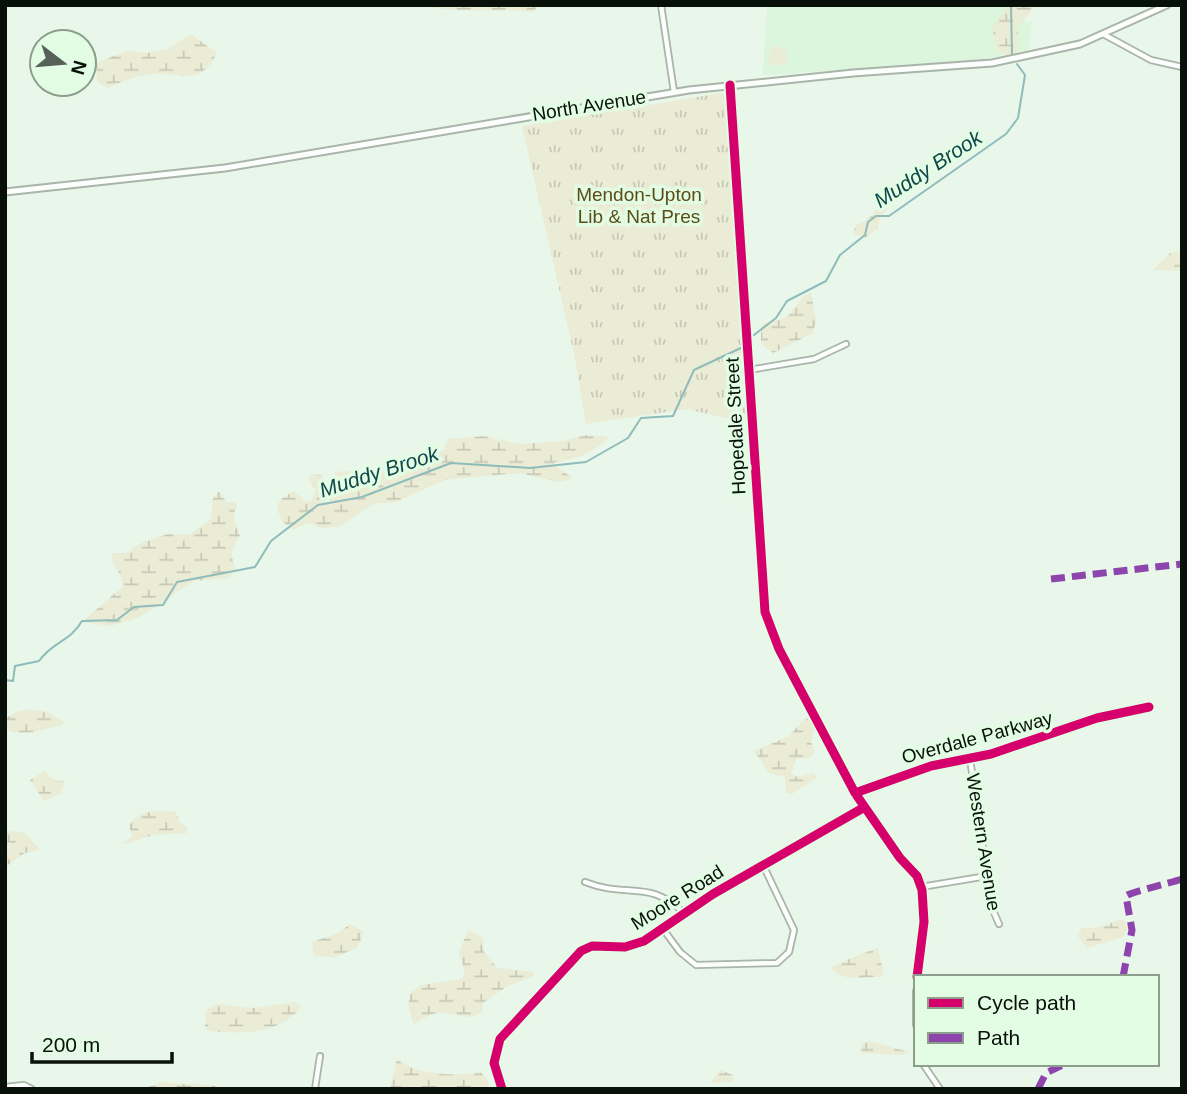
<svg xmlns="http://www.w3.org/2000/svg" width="1187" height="1094" font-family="Helvetica,sans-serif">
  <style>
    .built { fill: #dcf5dd }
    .wetland { fill: url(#wetland-marsh) }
    .park { fill: url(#park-tufts) }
    .pitch { fill: #eaecd6 }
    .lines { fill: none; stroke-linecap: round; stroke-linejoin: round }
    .stream { stroke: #8ebcba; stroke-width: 2 }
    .street-casing { stroke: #a9b4aa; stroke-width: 8 }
    .secondary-casing { stroke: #a9b4aa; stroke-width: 9 }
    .street { stroke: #fcfefc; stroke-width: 4.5 }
    .secondary { stroke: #fcfefc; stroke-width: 5 }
    .quiet { stroke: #8e44ad; stroke-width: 7; stroke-dasharray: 14 7; stroke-linecap: butt }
    .cycleway-casing { stroke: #e2fde4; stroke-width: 13 }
    .cycleway { stroke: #d6006c; stroke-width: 9 }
    .labels { text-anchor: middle; stroke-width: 7; stroke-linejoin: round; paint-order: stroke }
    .street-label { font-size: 19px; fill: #081109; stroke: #e2fde4 }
    .park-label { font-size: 19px; fill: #5c4c17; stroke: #e2fde4 }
    .water-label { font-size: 21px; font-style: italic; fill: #11474b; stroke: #e2fde4 }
  </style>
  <defs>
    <pattern id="wetland-marsh" width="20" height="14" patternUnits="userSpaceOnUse" patternTransform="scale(1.75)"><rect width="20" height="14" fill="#eaecd6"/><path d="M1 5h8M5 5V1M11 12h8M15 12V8" fill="none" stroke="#c7c9b6"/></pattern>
    <pattern id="park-tufts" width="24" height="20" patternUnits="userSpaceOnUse" patternTransform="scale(1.75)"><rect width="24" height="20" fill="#eaecd6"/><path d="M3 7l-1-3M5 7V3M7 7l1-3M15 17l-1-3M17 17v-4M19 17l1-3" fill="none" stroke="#c7c9b6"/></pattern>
  </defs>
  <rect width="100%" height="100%" fill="#e8f7e9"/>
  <path class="built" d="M767,5h243l1,14 21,4 -4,28 -59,10 -206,14z"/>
  <path class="wetland" d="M422,5h117l-6,7c-36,-5 -76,3 -111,-7z
    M1008,5h27l-17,23 1,26 -11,2 -11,-5 -5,-23z
    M191,34l26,19c-16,33 -32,20 -61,21 -16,1 -34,7 -48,14l-11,-6 -1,-19 33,-13 17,3 22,-4z
    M915,172h8l-28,27 -15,20 -2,9 -13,10 -12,-4 3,-9c15,-5 23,-17 27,-31l16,-7z
    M1182,250v21l-29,-1 17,-17z
    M811,292l5,28 -3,13 -40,20 -12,-9v-18c8,-8 18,-3 26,-10 9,-8 12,-19 24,-24z
    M585,435l24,2c-14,15 -34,23 -54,25v4l17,11 -3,3 -10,2 -41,-9 -73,7 -52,23h-18l-36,24 -18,1 -12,-5 -17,7 -11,-10 -4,-14 4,-7 13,-8 11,10h6l5,-10 -8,-12 4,-5 10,1 2,26 6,3 -1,-20 6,-12 77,-6 33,-17 -1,-3 5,-7 35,-3 35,8 45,-3z
    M218,492l3,1 5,9h10l-2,17 6,17c-8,11 -11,19 -4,32l-7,10 -35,3 -54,36 -30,9 -28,-4 40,-35c3,-13 -12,-21 -10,-34h14l17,-11 25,-8 21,1 22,-16 2,-21z
    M30,709l17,3 19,11c-16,5 -45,16 -61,6v-10l11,-7z
    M806,717l9,10 -4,15 4,9 -5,7h-13l-6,15 6,4 17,-4 3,5 -25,16 -6,-1 -1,-16 -16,-4 -15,-22 35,-15z
    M44,771l11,10h10l-4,12 -17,8 -14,-21z
    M162,810l14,2 3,9 9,7 -1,5 -34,2 -31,10 10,-9 -3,-10c9,-15 18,-13 33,-16z
    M5,830l20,3 15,17 -15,3 -20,14z
    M1123,919l5,8 -5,10 -36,11 -10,-13 5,-7h13z
    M350,924l14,8 -7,16 -24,10 -19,-3 -2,-13 26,-9z
    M468,930l15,8 1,14 13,16 36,4 1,4 -28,11 -23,16 -1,9c-22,16 -35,-15 -68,13l-6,-20 3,-13 10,-7 41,-6 3,-7 -6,-19z
    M878,948l6,27 -4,2c-17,-1 -37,6 -49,-9 2,-3 42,-19 47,-20z
    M295,1002l6,5c-22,28 -60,27 -92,24l-4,-5 1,-16 11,-6 36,4z
    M869,1041l40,11 -7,3 -41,-2 1,-9z
    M397,1058c15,17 61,19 83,14l8,8v8l-98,1z
    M720,1070l13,5v7l-23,1z
    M163,1081c19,6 42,0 60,8h-80z"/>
  <path class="park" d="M721,93l9,6 21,325 -64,-15 -101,15 -12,-70 -52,-228z"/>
  <path class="pitch" d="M776,46l10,4 1,15h-19l3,-17z"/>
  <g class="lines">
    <path class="stream" d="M1011,5l1,49
      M754,335l22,-17 11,-17 39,-20 14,-26 25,-20 3,-13 8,-6h13l117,-82 12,-16 7,-43 -8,-11
      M5,680l8,1 2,-15 24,-5c14,-20 31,-19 43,-40l35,-1 17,-13 29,-2 14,-23 78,-15 16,-26 47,-36 44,-8 89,-34 79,5 56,-6 42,-24 13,-20 32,-2 21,-46 49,-23"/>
    <defs>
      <path id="street" d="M661,5l13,87
        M1103,34l48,26 31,7
        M730,85l35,527 14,37 76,144 45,65 17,18 5,14 2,32 -7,55
        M749,370l65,-11 32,-15
        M970,759l22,149 7,16
        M855,793l76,-27 60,-12 106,-36 52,-11
        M585,882c43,17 64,-4 100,32
        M921,887l66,-11
        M663,929l17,23 16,13 81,-2 12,-11 5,-22 -31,-65
        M916,991v34
        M923,1064l17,25
        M5,1087l19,-2 8,4
        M315,1089l5,-33
        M502,1089l-8,-26 6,-24 81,-88 11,-5 33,1 19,-6 69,-47 150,-86"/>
      <path id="secondary" d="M5,192l220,-24 464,-78 164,-17 139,-10 88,-19 87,-39"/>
    </defs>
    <use href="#street" class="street-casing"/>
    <use href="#secondary" class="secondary-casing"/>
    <use href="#street" class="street"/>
    <use href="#secondary" class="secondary"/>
    <path class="quiet" d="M1051,579l131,-15
      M1123,977l9,-47 -6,-34c4,-4 45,-13 56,-17
      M1038,1089l8,-16 19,-9"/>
    <defs>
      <path id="cycleway" d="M730,85l35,527 14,37 76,144 45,65 17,18 5,14 2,32 -7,55
        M855,793l76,-27 60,-12 106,-36 52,-11
        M502,1089l-8,-26 6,-24 81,-88 11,-5 33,1 19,-6 69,-47 150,-86"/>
    </defs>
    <use href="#cycleway" class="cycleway-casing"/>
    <use href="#cycleway" class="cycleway"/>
  </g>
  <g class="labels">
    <g class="street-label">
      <text transform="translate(589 105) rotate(-9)" y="7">North Avenue</text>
      <text transform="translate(735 426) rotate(-93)" y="7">Hopedale Street</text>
      <text transform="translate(977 737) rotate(-15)" y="7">Overdale Parkway</text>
      <text transform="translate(984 842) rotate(81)" y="7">Western Avenue</text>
      <text transform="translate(677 897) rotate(-32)" y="7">Moore Road</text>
    </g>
    <g class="park-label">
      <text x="639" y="201">Mendon-Upton<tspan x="639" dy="22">Lib &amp; Nat Pres</tspan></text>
    </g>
    <g class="water-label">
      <text transform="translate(928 169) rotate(-33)" y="7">Muddy Brook</text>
      <text transform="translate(379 472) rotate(-18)" y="7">Muddy Brook</text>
    </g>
  </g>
  <rect width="1187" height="1094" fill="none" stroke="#081109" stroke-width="14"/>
  <rect x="914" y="975" width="245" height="91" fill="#e2fde4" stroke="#8b9f8c" stroke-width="2"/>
  <rect x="928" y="998" width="35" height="10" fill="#d6006c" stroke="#8b9f8c" stroke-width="2"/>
  <text x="977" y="1010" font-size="21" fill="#081109">Cycle path</text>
  <rect x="928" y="1033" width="35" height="10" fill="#8e44ad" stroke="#8b9f8c" stroke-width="2"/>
  <text x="977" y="1045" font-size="21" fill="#081109">Path</text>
  <g transform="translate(63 63) rotate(106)"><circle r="33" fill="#e2fde4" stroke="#8b9f8c" stroke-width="2"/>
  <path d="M0-5L12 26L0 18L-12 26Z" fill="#566257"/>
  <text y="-10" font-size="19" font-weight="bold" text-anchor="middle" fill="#081109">N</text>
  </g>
  <path d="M32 1052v10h140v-10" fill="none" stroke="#081109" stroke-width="3.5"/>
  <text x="42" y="1052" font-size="21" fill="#081109" stroke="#e2fde4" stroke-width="5" paint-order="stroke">200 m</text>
</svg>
